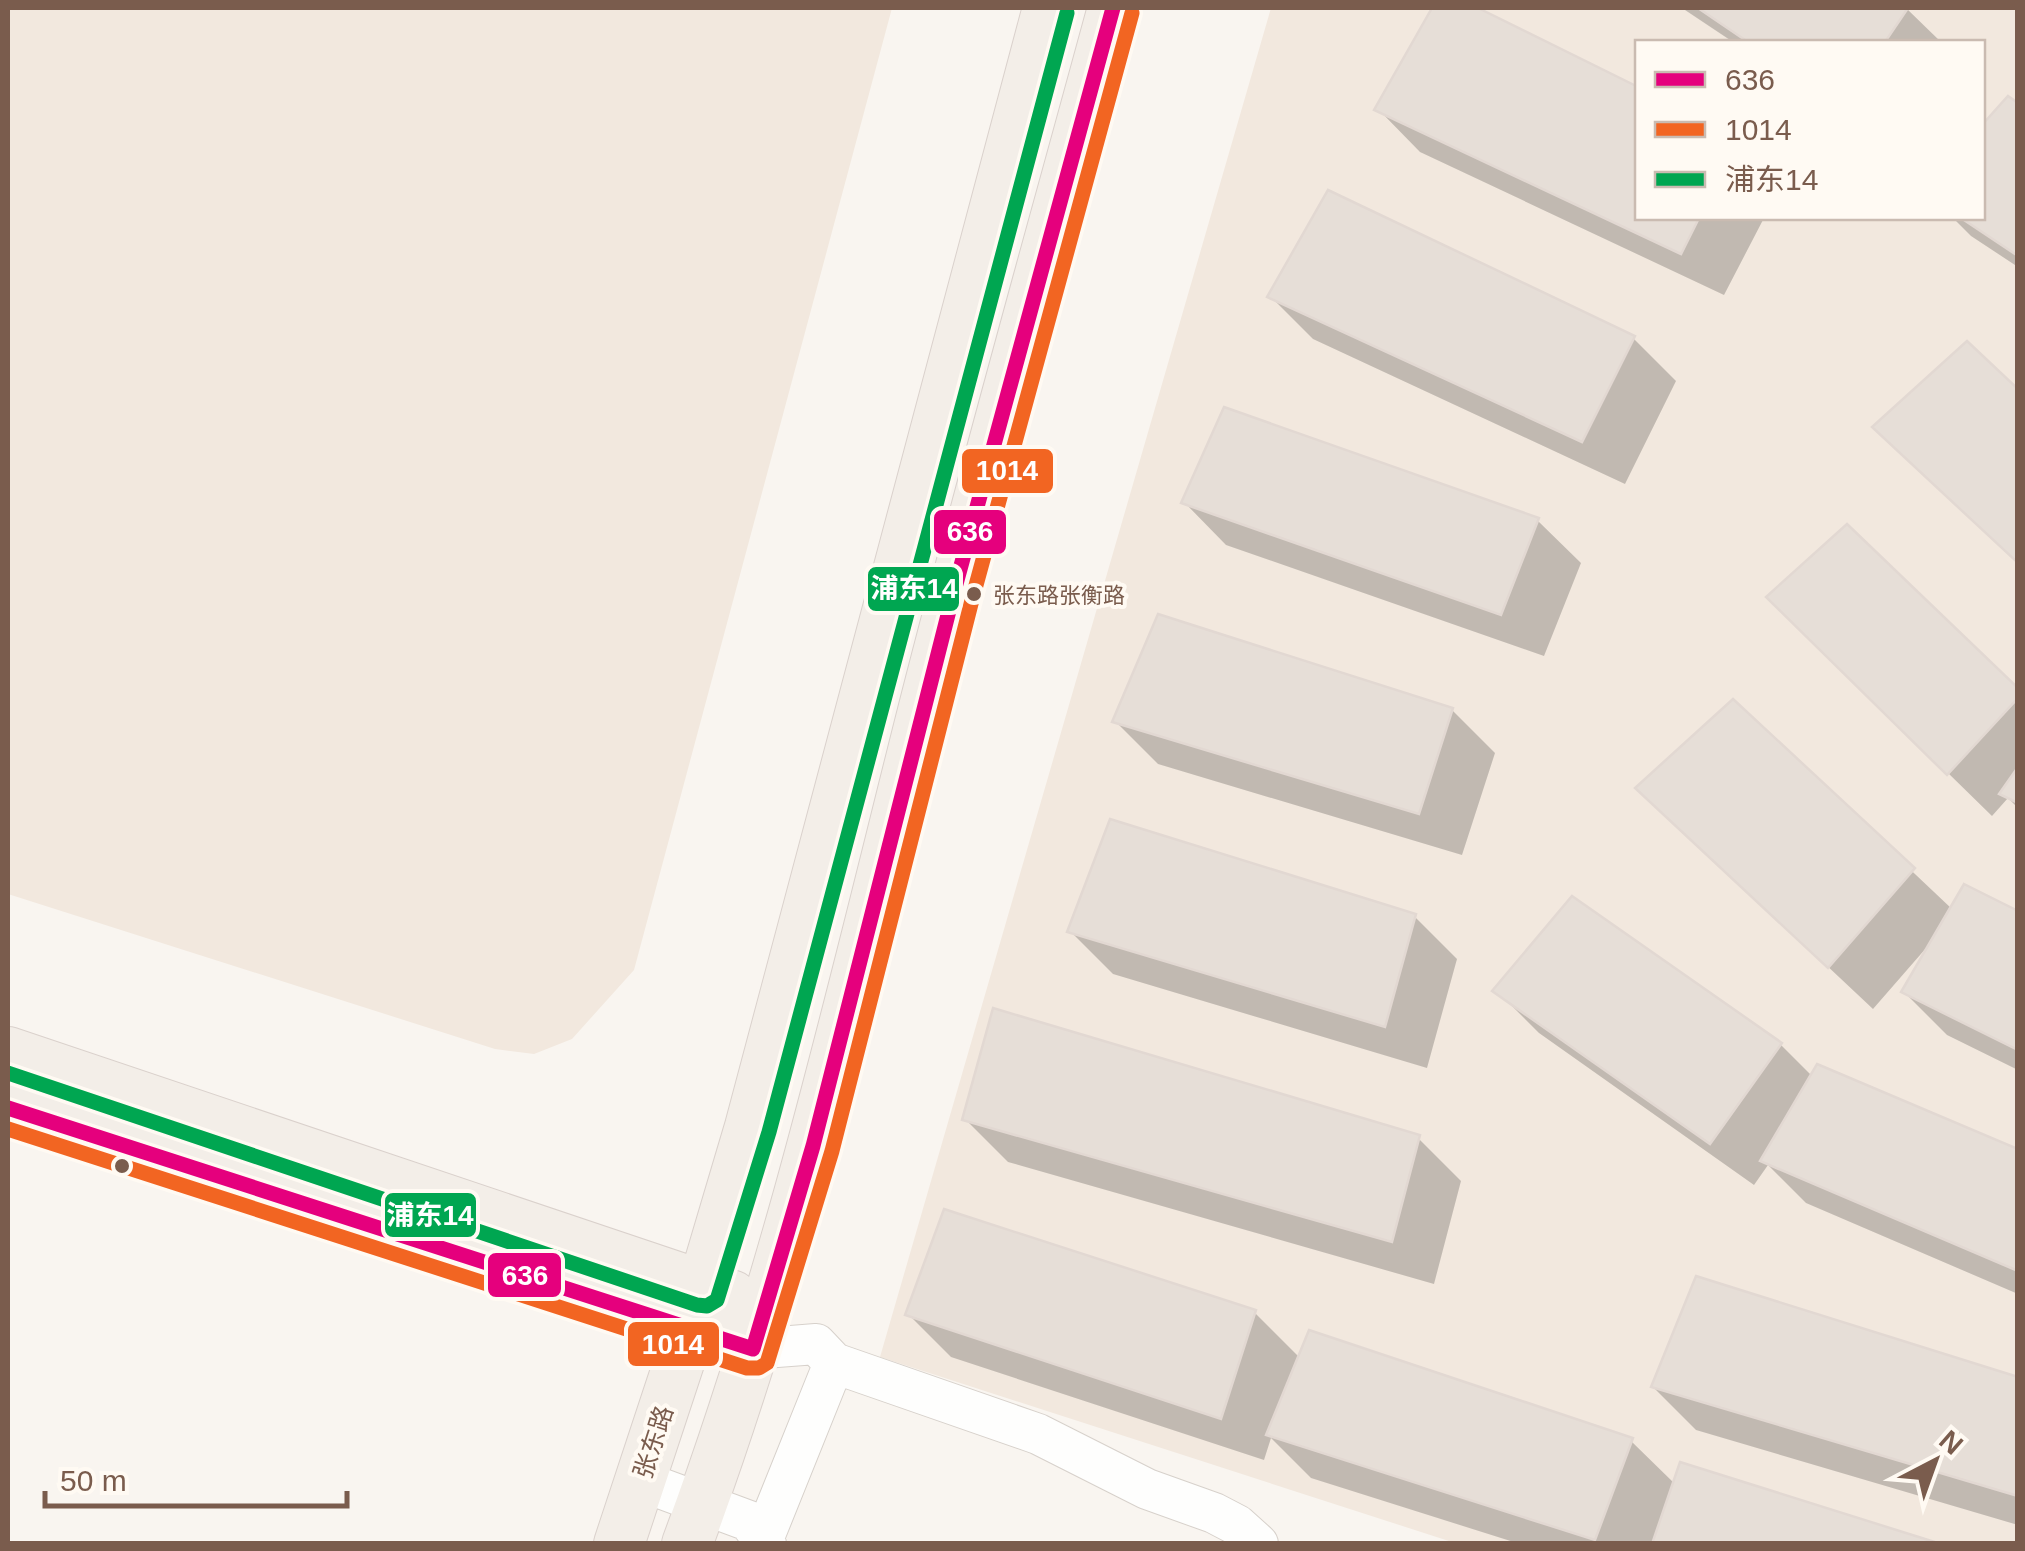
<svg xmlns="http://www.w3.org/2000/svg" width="2025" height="1551" font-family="Arial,'Noto Sans SC',sans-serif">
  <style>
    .residential { fill: #f2e8de; fill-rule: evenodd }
    .shadow { fill: #0003 }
    .building { fill: #e6ded7; stroke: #e2d8d2; stroke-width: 2.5 }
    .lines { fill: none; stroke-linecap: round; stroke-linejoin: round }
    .minor-casing { stroke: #d7d1cb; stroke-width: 42 }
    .major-casing { stroke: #dad1cc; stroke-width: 52 }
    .minor { stroke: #fefefd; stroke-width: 40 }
    .major { stroke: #f3eee8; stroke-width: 50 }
    .bus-1-casing { stroke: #fffaf3; stroke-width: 22 }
    .bus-2-casing { stroke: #fffaf3; stroke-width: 22 }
    .bus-3-casing { stroke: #fffaf3; stroke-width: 22 }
    .bus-1 { stroke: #e5007d; stroke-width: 15 }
    .bus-2 { stroke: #f26522; stroke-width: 15 }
    .bus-3 { stroke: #00a651; stroke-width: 15 }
    .bus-dot { fill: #7a5c4d; stroke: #fffaf3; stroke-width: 4 }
    .labels { text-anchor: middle; stroke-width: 8; stroke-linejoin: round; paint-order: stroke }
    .bus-label { font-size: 22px; fill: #7a5c4d; stroke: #fffaf3; text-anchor: start }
    .street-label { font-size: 25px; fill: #7a5c4d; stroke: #fffaf3 }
    .line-badge { stroke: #fffaf3; stroke-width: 4 }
    .badge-label { font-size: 28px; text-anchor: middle; font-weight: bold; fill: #fff }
  </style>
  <rect width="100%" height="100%" fill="#f9f5f0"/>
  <path class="residential" d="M8,8h884l-258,962 -62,69 -38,15 -39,-5 -487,-155z
    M1271,8h746v1535h-562l-575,-186zM1638,42h344v176h-344z"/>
  <path class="shadow" d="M1434,8h39l165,81v129h126l-40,77 -304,-143 -42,-43z
    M1682,8h224l35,34h-208z
    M2018,106v161l-47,-31 -18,-18h29z
    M1270,296l363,42 43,43 -51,103 -312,-145z
    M1184,502l354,19 43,42 -37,93 -318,-111z
    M1812,640l206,51v117l-10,-10 -16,18z
    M1733,702l219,207 66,5v156l-71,-35 -43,-43 25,-43 -2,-2 -54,62 -235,-221z
    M1452,710l43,43 -33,102 -304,-91 -43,-43z
    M1573,899l208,146 32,32 205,75v142l-212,-91 -38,-38 -14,20 -215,-152 -43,-43z
    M1414,916l43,43 -30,109 -314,-94 -43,-43z
    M965,1119l453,19 43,43 -27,103 -426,-122z
    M1255,1313l45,45 331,83 44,43 257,60h-412l-209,-66 -40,-40 -7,22 -313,-103 -43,-43z
    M2018,1379v146l-322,-95 -43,-43z"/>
  <path class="building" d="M1432,8h46l160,79v131h61l-18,36 -307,-144z
    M1698,8h210l-23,34h-137z
    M2008,96l10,7v153l-57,-38h21v-93z
    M1328,190l307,146 -53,106 -315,-145z
    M1967,341l51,48v174l-146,-136z
    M1224,407l315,111 -38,97 -320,-112z
    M1847,524l171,164v10l-71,77 -181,-178z
    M1158,614l295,94 -34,106 -307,-92z
    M1733,699l182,169 -87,100 -193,-180z
    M2018,767v36l-19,-9z
    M1110,819l306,95 -31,113 -318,-95z
    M1964,884l54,27v139l-117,-58z
    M1572,896l210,147 -72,101 -218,-153z
    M993,1008l427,127 -28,107 -430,-122z
    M1817,1064l201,85v122l-258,-110z
    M944,1209l312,101 -35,109 -316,-104z
    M1696,1276l322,101v119l-367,-109z
    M1309,1330l324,108 -38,102 -329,-105z
    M1680,1462l261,82h-289z"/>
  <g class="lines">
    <defs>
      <path id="minor" d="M753,1349l63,-5 18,19 204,71 109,55 67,24 23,12 21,19
        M641,1481l108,40 17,23
        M764,1537l70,-174"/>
      <path id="major" d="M8,1052l725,244
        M8,1108l713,231
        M619,1544l71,-215 60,-202 298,-1119
        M687,1544c99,-266 163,-543 232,-817 61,-241 129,-480 194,-719"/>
    </defs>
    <use href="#minor" class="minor-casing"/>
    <use href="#major" class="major-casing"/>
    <use href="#minor" class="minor"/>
    <use href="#major" class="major"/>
    <defs>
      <path id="bus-1" d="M8,1108l745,241 60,-203 140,-551 160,-587"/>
      <path id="bus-2" d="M8,1129l739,239h12l8,-5 65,-212 140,-551 160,-587"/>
      <path id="bus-3" d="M8,1073l689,232 10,1 10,-6 52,-168 298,-1119"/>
    </defs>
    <use href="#bus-1" class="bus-1-casing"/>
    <use href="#bus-2" class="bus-2-casing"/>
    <use href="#bus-3" class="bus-3-casing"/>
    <use href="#bus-1" class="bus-1"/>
    <use href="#bus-2" class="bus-2"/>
    <use href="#bus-3" class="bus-3"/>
  </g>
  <g class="bus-dot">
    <circle cx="974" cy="594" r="9"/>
    <circle cx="122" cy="1166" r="9"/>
  </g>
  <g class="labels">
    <g class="bus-label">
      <text x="993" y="603">张东路张衡路</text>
    </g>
    <g class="street-label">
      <text transform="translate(653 1442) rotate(-72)" y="9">张东路</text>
    </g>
  </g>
  <g class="line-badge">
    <rect x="960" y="447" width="95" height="48" rx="10" fill="#f26522"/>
    <rect x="932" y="508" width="76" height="48" rx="10" fill="#e5007d"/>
    <rect x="866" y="565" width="95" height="48" rx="10" fill="#00a651"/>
    <rect x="383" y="1191" width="95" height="48" rx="10" fill="#00a651"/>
    <rect x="486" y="1251" width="77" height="48" rx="10" fill="#e5007d"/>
    <rect x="626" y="1320" width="95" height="48" rx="10" fill="#f26522"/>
  </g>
  <g class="badge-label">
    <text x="1007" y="480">1014</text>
    <text x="970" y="541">636</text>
    <text x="914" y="598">浦东14</text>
    <text x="430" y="1225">浦东14</text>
    <text x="525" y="1285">636</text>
    <text x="673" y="1354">1014</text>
  </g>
  <rect width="2025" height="1551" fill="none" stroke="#7a5c4d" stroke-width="20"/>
  <rect x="1635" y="40" width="350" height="180" fill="#fffaf3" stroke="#cabbb1" stroke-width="2.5"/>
  <rect x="1655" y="72" width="50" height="15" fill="#e5007d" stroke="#cabbb1" stroke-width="2.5"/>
  <text x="1725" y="90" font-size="30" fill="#7a5c4d">636</text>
  <rect x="1655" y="122" width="50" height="15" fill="#f26522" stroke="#cabbb1" stroke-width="2.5"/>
  <text x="1725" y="140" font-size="30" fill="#7a5c4d">1014</text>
  <rect x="1655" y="172" width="50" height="15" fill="#00a651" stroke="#cabbb1" stroke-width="2.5"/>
  <text x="1725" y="190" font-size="30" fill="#7a5c4d">浦东14</text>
  <g transform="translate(1935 1461) rotate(41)" stroke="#fffaf3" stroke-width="8" paint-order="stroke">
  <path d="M0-8L18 38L0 25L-18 38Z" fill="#7a5c4d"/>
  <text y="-15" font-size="28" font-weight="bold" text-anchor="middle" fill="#7a5c4d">N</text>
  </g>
  <path d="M45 1491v15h302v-15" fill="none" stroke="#7a5c4d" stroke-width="5"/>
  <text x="60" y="1491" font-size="30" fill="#7a5c4d" stroke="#fffaf3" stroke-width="8" paint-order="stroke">50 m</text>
</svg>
